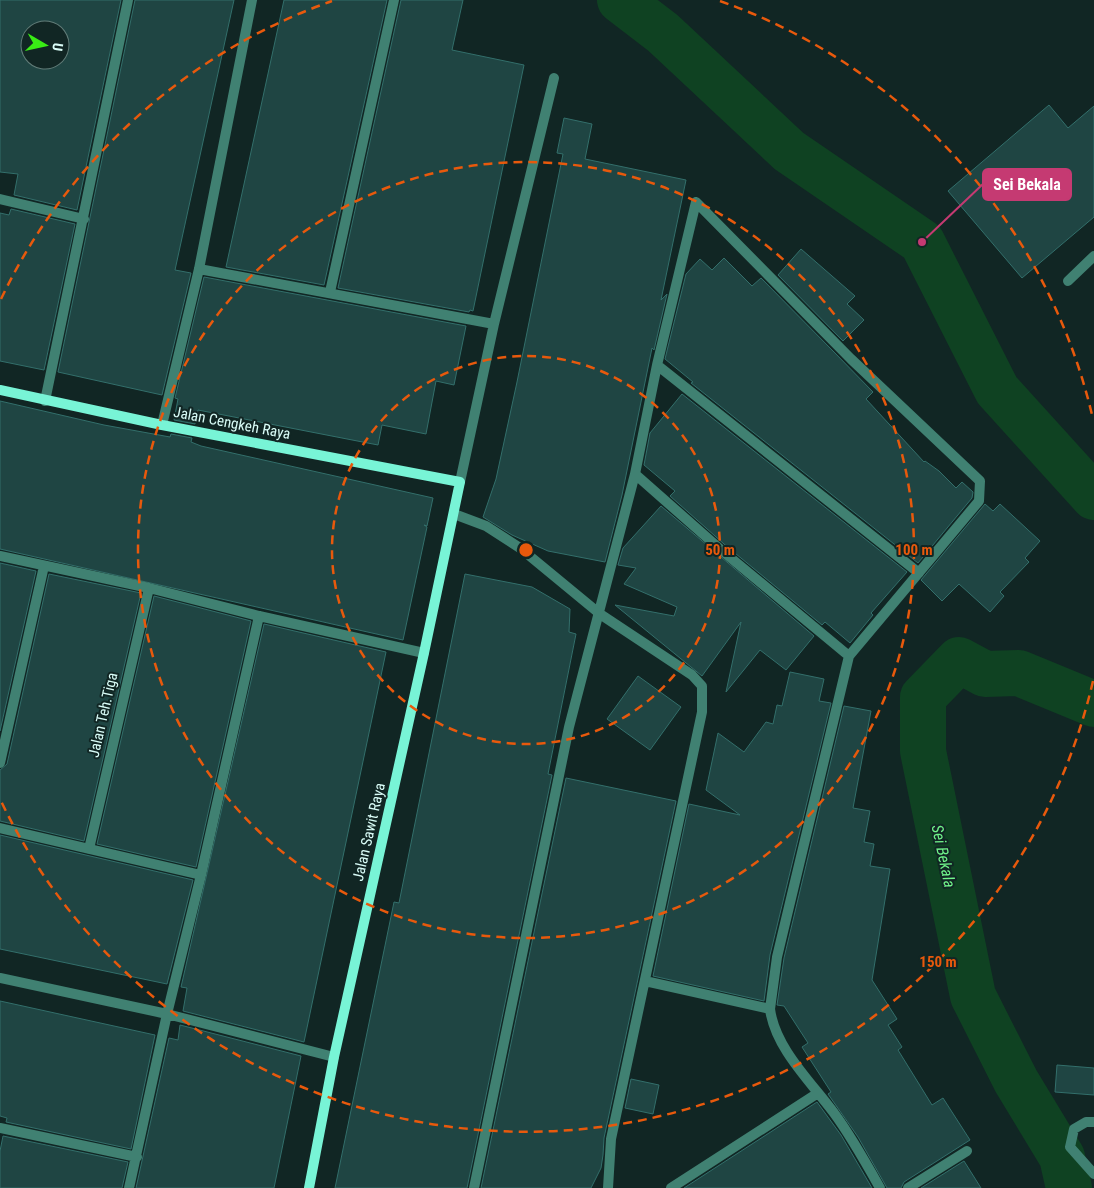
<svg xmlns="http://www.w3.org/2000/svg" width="1094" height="1188" font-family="'Roboto Condensed',sans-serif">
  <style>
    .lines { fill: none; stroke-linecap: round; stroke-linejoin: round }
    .river { stroke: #0f4222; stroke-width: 46 }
    .building { fill: #1f4543; stroke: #336f6b; fill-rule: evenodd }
    .street { stroke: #408172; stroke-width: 10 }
    .secondary { stroke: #78f4d6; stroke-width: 10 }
    .ring { fill: none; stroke: #e8590c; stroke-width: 2.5; stroke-dasharray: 9 6 }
    .labels { text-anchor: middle; stroke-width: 4; stroke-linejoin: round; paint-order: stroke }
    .street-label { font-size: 15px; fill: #d9fcf7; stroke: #112624 }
    .water-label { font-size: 16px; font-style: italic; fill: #70f38a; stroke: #112624 }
    .centre { fill: #e8590c; stroke: #112624; stroke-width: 2.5 }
    .ring-label { font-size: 15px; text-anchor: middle; font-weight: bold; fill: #e8590c; stroke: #112624; stroke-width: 4; stroke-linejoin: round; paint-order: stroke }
    .leader { fill: none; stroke: #c53a72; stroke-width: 2 }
    .callout-dot { fill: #c53a72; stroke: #112624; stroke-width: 2 }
    .callout { fill: #c53a72; stroke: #c53a72; stroke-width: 2 }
    .callout-label { font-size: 16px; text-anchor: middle; font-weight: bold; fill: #fff }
  </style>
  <rect width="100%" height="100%" fill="#112624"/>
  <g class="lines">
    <path class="river" d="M620,0l43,33 126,118 133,91 75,148 97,107
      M1069,1188l-7,-31 -46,-76 -43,-85 -50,-245v-54l36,-37 26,14 34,-1 75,31"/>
  </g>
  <path class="building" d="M0,0h121l-44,210 -63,-15 4,-21 -18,-2zM30,30h30v30h-30z
    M135,0h99l-59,270 16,3 -29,122 -104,-23z
    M284,0h103l-63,285 -98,-18z
    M401,0h62l-11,50 72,15 -51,246 -3,-1 -1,2 -131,-24z
    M1049,105l19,23 26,-22v111l-72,61 -74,-87z
    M564,118l28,6 -7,35 101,21 -25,120 6,-6 -13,56 -2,-2 -30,147 -17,67 -57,-11 -36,-16 -29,-18 13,-38 21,-97 46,-228 -6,-1z
    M11,209l64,15 -31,146 -44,-9v-148l9,2z
    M801,249l54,47 -8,8 17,16 -21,21 -65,-66z
    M724,258l28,28 9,-8 72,73 40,41 -7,7 58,63 1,-1 14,10 17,17 6,-6 11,10 -1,6 -54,65 -227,-180 2,-1 -28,-23 21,-85 14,-15 12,11z
    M204,277l262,49 -12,59 -18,-4 -10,53 -44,-9 -4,20 -180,-35 -3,14 -21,-4 4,-21 -3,-1z
    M682,394l225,178 -36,41 2,2 -23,28 -25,-21 -3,3 -98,-81 -54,-48 5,-5 -31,-26 6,-32z
    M0,401l104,24 66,12 1,-3 21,4 -1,4 10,4 232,52 -6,28 -3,-1 3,2 -24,113 -403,-91z
    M985,504l8,7 7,-7 40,37 -15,17 4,4 -29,30 4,4 -14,16 -31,-28 -17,17 -21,-21z
    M661,506l153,130 -28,34 -26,-20 -34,42 15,-70 -39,54 -87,-71 59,11 3,-9 -53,-23 12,-16 -18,-3 5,-17z
    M0,563l36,8 -36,160z
    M49,574l92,19 -57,248 -84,-20v-51l7,-6z
    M465,574l67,13 38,22 -1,23 7,2 -28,140 4,1 -85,413h-132l59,-286 5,1z
    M154,596l97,25 -55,246 -99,-23z
    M264,624l122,28 -82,390 -121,-31 4,-23 -6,-1z
    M790,672l34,7 -5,22 12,2 -61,252 -6,46 -111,-25 36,-172 51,11 -34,-25 12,-57 26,19 22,-30 7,2 4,-19 5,1z
    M638,676l43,31 -31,43 -43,-31z
    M844,706l27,5 -18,97 17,3 -6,31 10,2 -4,22 20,3 -18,111 25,39 -9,6 14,22 -4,3 34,55 11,-7 27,42 -66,42 -3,6h-14l-29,-51 -30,-43 3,-2 -29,-45 6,-4 -24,-37 -7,-1 7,-47z
    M566,778l110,23 -72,337 -1,17 -2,13 -10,20h-110z
    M0,835l193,45 -26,104 -167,-35z
    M0,1001l155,34 -24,114 -125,-27 1,-4 -7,-2z
    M180,1025l121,31 -27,132h-138l33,-150 9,2z
    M1057,1065l37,3v27l-39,-3z
    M631,1079l28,6 -6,29 -28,-6z
    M817,1102l24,33 31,53h-188z
    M3,1136l125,26 -6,26h-122v-37z
    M964,1161l17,27h-60z"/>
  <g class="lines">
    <path class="street" d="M0,199l84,20
      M696,202l155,157 129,122 -1,20 -130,155 -72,301 -7,52
      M199,269l295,55
      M1068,281l26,-25
      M330,292l64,-292
      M657,365l262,208
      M45,401l83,-401
      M162,425l37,-156 53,-269
      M635,474l85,75 129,107
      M460,482l34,-158 60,-246
      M454,514l32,12 34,22 80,66 92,61 10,11v26l-91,427 -3,49
      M0,556l149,32 110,28 165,37
      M0,763l44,-197
      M0,828l201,47
      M89,849l60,-261
      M0,978l167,36 167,43
      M645,981l125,28c5,39 41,73 64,104 17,23 32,50 46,75
      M1094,1122h-8l-12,7 -4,18 24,27
      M0,1128l137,29
      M129,1188l38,-174 34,-139 58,-259
      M474,1188l95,-461 66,-253 22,-109 39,-163
      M671,1188l147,-95
      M908,1188l59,-37"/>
    <path class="secondary" d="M0,390l162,35 298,57 -36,171 -90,404 -25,131"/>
  </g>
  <g class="ring">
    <circle cx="526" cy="550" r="194"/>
    <circle cx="526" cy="550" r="388"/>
    <path d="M1093 681A582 582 0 0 1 1 801M1 299A582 582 0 0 1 332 1M720 1A582 582 0 0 1 1093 419"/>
  </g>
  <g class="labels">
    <g class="street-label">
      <text transform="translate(232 423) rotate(11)" y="5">Jalan Cengkeh Raya</text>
      <text transform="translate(103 715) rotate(-77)" y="5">Jalan Teh.Tiga</text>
      <text transform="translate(369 832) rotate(-77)" y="5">Jalan Sawit Raya</text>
    </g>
    <g class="water-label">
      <text transform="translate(944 856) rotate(78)" y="6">Sei Bekala</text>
    </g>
  </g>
  <circle cx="526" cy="550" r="8" class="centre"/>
  <g class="ring-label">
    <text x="720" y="555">50 m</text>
    <text x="914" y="555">100 m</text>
    <text x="938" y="967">150 m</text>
  </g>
  <path class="leader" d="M922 242L983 184"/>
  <circle class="callout-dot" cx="922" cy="242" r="5"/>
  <rect class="callout" x="983" y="169" width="88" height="31" rx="5"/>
  <g class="callout-label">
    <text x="1027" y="190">Sei Bekala</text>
  </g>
  <g transform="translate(45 45) rotate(99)"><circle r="24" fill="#112624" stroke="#617c78"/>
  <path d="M0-4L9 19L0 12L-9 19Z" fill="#39ec15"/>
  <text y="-8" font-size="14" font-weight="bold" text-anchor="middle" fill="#d9fcf7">U</text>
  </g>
</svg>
